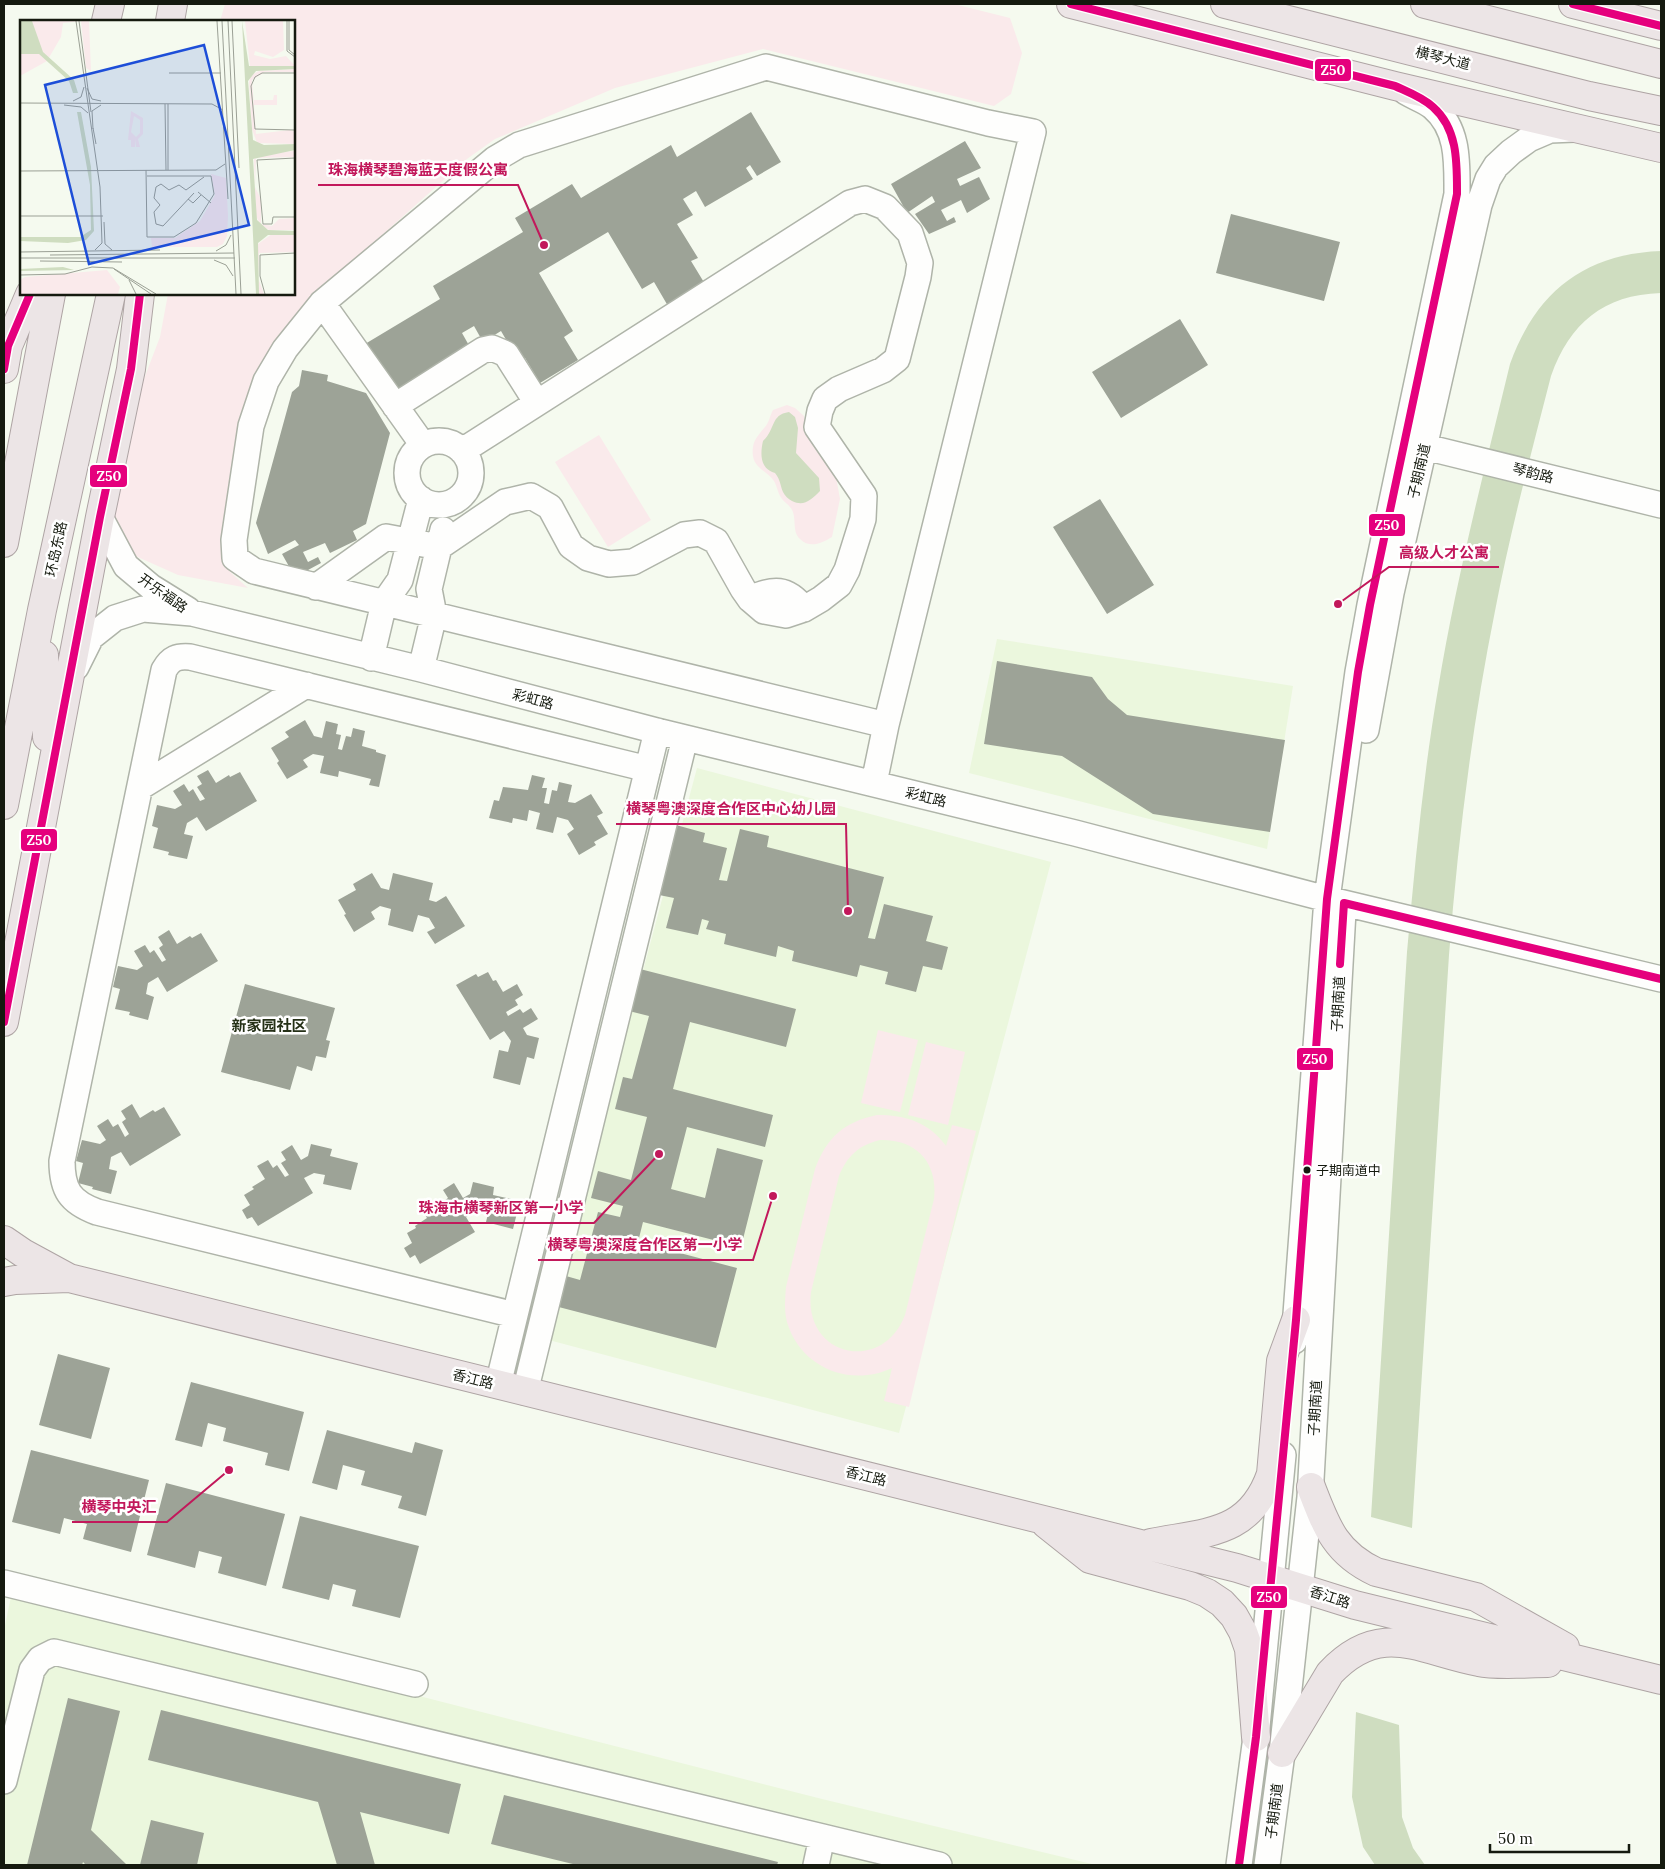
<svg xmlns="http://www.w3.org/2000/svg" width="1665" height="1869" font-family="Lora,'Noto Sans SC',serif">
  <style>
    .built { fill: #ebf7dd }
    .green { fill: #faeaeb; fill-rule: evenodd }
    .water { fill: #cfddc0 }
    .building { fill: #9da397 }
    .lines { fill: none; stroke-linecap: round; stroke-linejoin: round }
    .minor-casing { stroke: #afb4a9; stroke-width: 28 }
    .major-casing { stroke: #aea4a4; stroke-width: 30 }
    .minor { stroke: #fefefd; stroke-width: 25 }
    .major { stroke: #ece5e6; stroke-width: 28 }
    .bus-1-casing { stroke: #fff; stroke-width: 11 }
    .bus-1 { stroke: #e5007d; stroke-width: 8 }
    .bus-dot { fill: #151a0f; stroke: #fff; stroke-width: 2 }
    .labels { text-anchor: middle; stroke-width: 5; stroke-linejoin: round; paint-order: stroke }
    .bus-label { font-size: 13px; fill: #151a0f; stroke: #fff; text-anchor: start }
    .street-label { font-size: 14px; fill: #151a0f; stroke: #fff }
    .neighbourhood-label { font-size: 15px; font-weight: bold; fill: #253017; stroke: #fff }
    .inset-road { fill: none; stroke: #9ba095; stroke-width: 1 }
    .view { fill: #1d4ed8; fill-opacity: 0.15; stroke: #1d4ed8; stroke-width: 2.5 }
    .inset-edge { fill: none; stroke: #151a0f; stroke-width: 2.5 }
    .leader { fill: none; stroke: #c2185b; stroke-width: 2 }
    .callout-dot { fill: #c2185b; stroke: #fff; stroke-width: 2 }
    .callout-label { font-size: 15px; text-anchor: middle; font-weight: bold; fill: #c2185b; stroke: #fff; stroke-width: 5; stroke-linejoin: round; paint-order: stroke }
    .line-badge { stroke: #fff; stroke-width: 2 }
    .badge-label { font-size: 14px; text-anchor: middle; font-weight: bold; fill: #fff }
  </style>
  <rect width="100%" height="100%" fill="#f5faef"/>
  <path class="built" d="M997,639l296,47 -26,163 -298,-76z
    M697,768l354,94 -152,571 -354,-94z
    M12,1592l810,207 274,66h-1092v-235z"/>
  <path class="green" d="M225,4h729l56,14 12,35 -11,41 -17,12 -231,-57 -148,39 -120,51 -28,20 -155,139 -55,74 -12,35 -20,148 5,17 18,16 -70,-13 -47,-21 -19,-38 30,-132 18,-47 8,-43h126v-273h-74z
    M787,405l8,3 9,8 2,11 30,50 4,22 -8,38c-10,6 -22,12 -32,2 -9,-8 -2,-23 -10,-32 -2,-3 -6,-5 -8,-8 -4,-5 -5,-13 -8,-18 -8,-12 -24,-13 -21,-34 1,-8 7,-14 12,-20 4,-4 5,-12 8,-17z
    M599,435l52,85 -43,27 -53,-85z
    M878,1030l40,10 -18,72 -39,-9z
    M926,1042l39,10 -17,73 -40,-10z
    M877,1115c28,0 52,7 69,31l6,-21 24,6 -67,276 -25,-6 8,-33c-42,20 -92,-1 -105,-46 -3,-12 -2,-23 -1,-35l29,-118c12,-32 29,-47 62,-54zM880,1140c37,-1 58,23 54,59l-29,116c-23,60 -102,41 -94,-23l28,-116c8,-20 20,-31 41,-36z"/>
  <path class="water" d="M1661,251v42c-58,2 -91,30 -110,83 -20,78 -41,156 -56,235 -23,114 -37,229 -46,344l-37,573 -41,-11 36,-565c8,-88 16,-176 31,-263 18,-110 46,-217 72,-325 26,-72 74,-110 151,-113z
    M789,412l6,5 3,11 -2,25 23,25 1,13c-9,9 -16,16 -28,10 -4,-2 -7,-5 -9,-9 -3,-7 -2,-11 -8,-19 -15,-4 -15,-19 -12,-32 13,-12 7,-26 26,-29z
    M1356,1712l43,13 3,92 11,31 12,17h-50l-12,-18 -11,-50z"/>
  <path class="building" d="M751,112l30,50 -24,14 -7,-11 -4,3 7,11 -48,28 -9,-16 -13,8 10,16 -16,9 21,34 -7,3 14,23 -37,22 -14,-24 -12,7 -34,-57 -69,41 34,58 -9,6 14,23 -38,23 -15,-25 -6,4 -18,-31 -18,11 -9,-16 -12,7 9,16 -75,45 -31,-50 75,-45 -7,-13 90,-54 -8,-14 57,-34 9,14 90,-53 6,12z
    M965,141l16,27 -24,11 3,7 19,-9 11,22 -23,14 -6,-13 -20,10 6,11 7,-4 2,5 -27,12 -14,-20 20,-12 -3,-6 -25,17 -16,-29z
    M1231,214l109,28 -16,59 -108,-28z
    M1180,319l28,46 -87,53 -29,-46z
    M302,370l26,5 -1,6 39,12 24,40 -24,91 -13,7 4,9 -27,13 -5,-10 -22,9 5,10 10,-5 3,6 -26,14 -13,-23 17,-9 -4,-5 -27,14 -12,-31 36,-131 7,-6z
    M1100,499l54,86 -47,29 -54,-87z
    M997,661l95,16 16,22 19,16 158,25 -15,92 -117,-18 -91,-58 -78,-12z
    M305,720l9,16 8,2 4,-17 12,3 -2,10 5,1 -3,14 4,1 4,-14 5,1 2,-9 12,3 -3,15 14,4v2l10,3 -7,32 -10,-2 2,-6 -32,-8 -1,6 -18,-4 4,-17 -11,-2 -10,6 5,7 -21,12 -10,-16 2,-2 -8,-13 18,-11 -4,-5z
    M208,770l8,13 13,-8 1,2 10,-5 17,29 -51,30 -9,-14 -10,6 -3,11 9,2 -6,23 -19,-4 1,-3 -16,-4 5,-20 -6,-2 5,-21 18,4 7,-4 -9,-14 11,-7 5,8 4,-3 7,12 5,-2 -8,-12 5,-3 -5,-8z
    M532,775l13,3 -3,10h5l-3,15 5,1 3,-14 5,1 2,-9 13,3 -4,17 7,1 16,-9 12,19 -6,3 11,18 -14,8 2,3 -17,10 -12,-21 7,-5 -6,-9 -11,-3 -4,16 -17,-4 4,-16 -11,-3 -2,11 -14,-3 -1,5 -23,-5 5,-18 5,1 4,-14 25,3z
    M676,825l29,8 -2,9 24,6 -8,32 8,1 13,-52 29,7 -2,11 117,30 -16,61 7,1 9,-35 49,12 -7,25 22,6 -6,23 -19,-4 -7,26 -31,-8 3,-12 -28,-7 -3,12 -65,-16 2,-10 -16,-5 -2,11 -52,-13 2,-10 -20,-5 3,-8 -7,-2 -4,16 -32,-7 8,-30 -15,-3z
    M372,873l9,15 8,2 4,-17 40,10 -4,17 7,2 10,-6 19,30 -30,18 -8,-12 8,-4 -6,-10 -11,-3 -5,17 -25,-7 3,-16 -11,-3 -9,6 4,7 -21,13 -10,-17 2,-1 -8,-14 18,-10 -3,-6z
    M169,930l8,14 13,-8 2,2 9,-5 17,28 -51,31 -9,-15 -10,6 -2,11 8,3 -6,23 -19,-5 1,-3 -15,-3 5,-20 -7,-2 5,-21 19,4 6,-4 -9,-15 11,-6 5,8 4,-3 8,12 4,-2 -7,-12 4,-3 -5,-8z
    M640,969l156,40 -10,38 -96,-25 -17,67 100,26 -8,32 -78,-20 -16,62 34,9 12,-50 46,12 -22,87 -98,-25 -5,20 99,26 -21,80 -165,-43 8,-31 21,6 18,-68 22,5 3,-11 -32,-8 7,-27 33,9 16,-63 -32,-8 8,-32 9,2 17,-63 -20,-5z
    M488,972l5,9 3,-1 7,12 14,-8 6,11 -8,5 3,5 -12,7 2,4 12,-7 3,4 8,-5 7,11 -15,9 4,7 12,3 -5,21 -7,-2 -7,28 -27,-7 6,-28 9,2 3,-11 -7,-10 -14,9 -34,-55 20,-11 2,3z
    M245,984l90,24 -9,32 4,1 -4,17 -10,-2 -4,15 -15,-5 -7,24 -69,-18z
    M132,1104l8,14 13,-8 2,2 9,-5 17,28 -51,31 -9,-14 -10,5 -2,12 8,2 -6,23 -19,-5 1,-2 -15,-4 5,-20 -7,-2 6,-21 18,4 6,-4 -9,-14 11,-7 5,8 5,-3 7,13 4,-3 -7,-12 4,-3 -5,-8z
    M311,1144l21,5 -2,7 28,7 -7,27 -28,-6 2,-9 -11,-2 -10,5 9,15 -55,33 -6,-9 -5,2 -5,-9 8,-5 -6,-10 10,-6 -2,-2 13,-8 -8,-13 11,-6 5,8 4,-3 8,12 4,-2 -8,-12 5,-3 -5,-8 11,-7 9,15 7,-4z
    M473,1182l21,5 -1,8 27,6 -7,28 -27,-7 2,-8 -12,-3 -10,6 9,15 -55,32 -5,-9 -5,3 -6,-10 8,-5 -5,-10 9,-5 -1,-2 12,-8 -8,-13 11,-7 5,8 5,-3 7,13 4,-3 -7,-12 4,-3 -5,-8 11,-7 9,15 7,-4z
    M58,1354l52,14 -19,71 -52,-14z
    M191,1382l113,30 -15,59 -24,-6 3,-12 -45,-12 3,-13 -18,-5 -6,24 -27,-7z
    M327,1430l85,23 3,-11 28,8 -17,66 -28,-8 4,-12 -41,-11 4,-14 -22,-6 -6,25 -25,-7z
    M31,1450l118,30 -18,72 -48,-13 4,-15 -23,-6 -4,16 -48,-12z
    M166,1483l119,31 -19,72 -48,-13 4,-16 -23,-6 -4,17 -48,-13z
    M300,1516l119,30 -19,72 -48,-12 4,-16 -23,-6 -4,16 -47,-12z
    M68,1698l52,13 -29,119 36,35h-41l-3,-3 -1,3h-55z
    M161,1710l300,74 -12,50 -89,-22 15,53h-38l-19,-63 -170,-42z
    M504,1795l274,67 -1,3h-200l-86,-21z
    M151,1820l53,13 -7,32h-57z"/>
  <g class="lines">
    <defs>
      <path id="minor" d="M322,303l101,142
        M395,406l88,-56 9,-2 14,6 31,49
        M407 473a32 32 0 1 1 64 0a32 32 0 1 1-64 0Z
        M1409,443l252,62
        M100,517l26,49 25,21 37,23
        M316,587l70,-50 53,10 66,-45 26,-6 19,11 21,39 17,12 21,6 24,-2 51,-27 16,-2 16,8 27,48 7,10 14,12 22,4 18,-6 17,-10 18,-14 8,-15 16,-51 1,-23 -47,-69 3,-16 5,-12 14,-10 44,-19 14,-11 21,-82 2,-14 -10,-30 -25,-26 -20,-8 -15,4 -388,248
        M750,599c23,-11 37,-12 54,10
        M371,658l13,-55 16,-23 21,-81
        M76,667l15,-30 24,-19 28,-9 49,4 229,56 236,62 418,102 252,66 334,80
        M421,669l13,-54 -5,-26 14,-59
        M1366,730l25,-137 88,-388 9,-26 8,-13 15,-14 18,-13 21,-9 24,-1
        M874,783l12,-58 147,-593 -45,-9 -222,-56 -247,78 -24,14 -173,144 -37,46 -19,32 -15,45 -17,114 1,18 19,13 632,154
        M140,787l166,-102
        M515,1315l-418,-103c-27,-10 -35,-22 -35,-51l102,-491c7,-12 13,-14 26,-13l458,112
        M1294,1341l33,-442 31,-227 12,-67 87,-411c0,-31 2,-65 -24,-87 -7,-6 -19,-10 -27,-15
        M498,1385l159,-654
        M525,1392l160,-654
        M4,1583l411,101
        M4,1781l28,-111 8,-11 14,-7 885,213
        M816,1865l6,-28
        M1239,1865l17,-128 27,-282
        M1267,1865l15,-112 28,-256 33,-586"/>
      <path id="major" d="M1071,4l324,82 266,62
        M1225,4l364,92 72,15
        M1425,4l236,60
        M1573,4l88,22
        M106,21l4,-17
        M170,21l3,-17
        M4,369l4,-23 22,-52
        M4,543l47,-249
        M44,655l3,82
        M4,805l38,-195 69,-316
        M4,1022l96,-505 31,-148 9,-75
        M4,1240l19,13 46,25 1168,290 118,37 306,75
        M4,1282l11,-2 54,-2
        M1311,1487c15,39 24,66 65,85l100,25 89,50
        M1046,1524l44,35 100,27 17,7 15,10 12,13 9,16 6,17 7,88
        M1151,1543c55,-11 99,-8 120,-69l10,-113 15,-41
        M1282,1753l48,-80c51,-54 90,-22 149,-11 18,4 49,1 69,1"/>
    </defs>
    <use href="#minor" class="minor-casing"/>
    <use href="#major" class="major-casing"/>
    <use href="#minor" class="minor"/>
    <use href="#major" class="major"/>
    <defs>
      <path id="bus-1" d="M1071,4l324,82c13,6 27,11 38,21 25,22 24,56 24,87l-87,411 -12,67 -31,227 -31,421 -40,417 -17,128
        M1573,4l88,22
        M4,369l4,-23 22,-52
        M1340,964l4,-61 317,76
        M4,1022l96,-505 31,-148 9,-75"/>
    </defs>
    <use href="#bus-1" class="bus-1-casing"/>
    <use href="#bus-1" class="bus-1"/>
  </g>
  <circle class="bus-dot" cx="1307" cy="1170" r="4.5"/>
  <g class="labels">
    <g class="bus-label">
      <text x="1316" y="1175">子期南道中</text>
    </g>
    <g class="street-label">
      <text transform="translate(1443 58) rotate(14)" y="5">横琴大道</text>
      <text transform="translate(1419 471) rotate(-77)" y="5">子期南道</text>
      <text transform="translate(1533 473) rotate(14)" y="5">琴韵路</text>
      <text transform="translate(56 549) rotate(-78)" y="5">环岛东路</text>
      <text transform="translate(163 593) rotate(35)" y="5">开乐福路</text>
      <text transform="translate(533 699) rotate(15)" y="5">彩虹路</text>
      <text transform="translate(926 797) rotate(14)" y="5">彩虹路</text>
      <text transform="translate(1338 1004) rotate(-87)" y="5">子期南道</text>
      <text transform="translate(473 1379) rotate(14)" y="5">香江路</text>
      <text transform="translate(1315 1408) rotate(-87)" y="5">子期南道</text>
      <text transform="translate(866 1476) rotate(14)" y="5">香江路</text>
      <text transform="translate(1330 1597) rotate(18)" y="5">香江路</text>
      <text transform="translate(1274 1811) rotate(-83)" y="5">子期南道</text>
    </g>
    <g class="neighbourhood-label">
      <text x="269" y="1031">新家园社区</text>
    </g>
  </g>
  <g transform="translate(20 20)">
    <rect width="275" height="275" fill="#f5faef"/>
    <path d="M0,1h69l2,50 -5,-3 -5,-47 -18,2 -2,14 -14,24 -27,15zM225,1h38l1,29 -11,7 -18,-6 -1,4 16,4 16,-3 9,10h-45zM275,49v3h-30l-13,8 4,54 34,-4 5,2v12l-38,-1 -5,-14 -3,-47 2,-7 8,-4zM254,75h3v10h-23v-5h19zM111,91l12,7v16l-5,5 2,8h-4v-8l-1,8h-4v-7h-3zM114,96l6,4v13l-4,4 -5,-5zM275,131l-1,6 -38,1 -1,29 6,12v25l11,2 7,-7 16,-1v12h-26l-9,-6 -4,-8 -2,-57 22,-7zM191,154l15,4 2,38 -1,20 -4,8 -6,3h-65l-1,-9h24l25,-17 15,-26zM252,214l23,1v17l-36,1 -1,25 6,16h-5l-2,-44 1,-6zM87,250l13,17 -2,7h-98v-14l5,-3z" fill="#faeaeb" fill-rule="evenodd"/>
    <path d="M0,1h12l11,31 31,28 4,13h-5l-4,-12 -30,-27h-19zM222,1l7,45h46v3l-39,2 -8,10 5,59 11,5 31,-1v6l-42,9 4,61 11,10 27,1v4h-27l-10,8 1,51h-3zM57,92h4l10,55 3,64 -8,9 -18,3 -48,-2v-4h60l11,-7 -1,-45zM43,247l11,3 -54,1v-2z" fill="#cfddc0"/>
    <path class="inset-road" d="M56,1l24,166 2,56 -7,7M59,1l12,91M197,1l11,178M202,1l14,273M208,1l13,273M212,1l7,147M267,1v30l8,6M269,1v29l6,5M149,53h52M275,53h-33l-7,4 -4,9 4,43 40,1M67,68l5,11 9,2M53,81l8,-4 3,-10M0,83l192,1 11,6M145,84l1,66M148,84v66M44,85l17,2 7,6M73,108l3,16M73,109l-1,-18 9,-6M275,138l-38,2 6,64h9l1,-7h22M126,150l1,67h27l22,-14 18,-29 -3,-18h-64M275,150v17M0,151l196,-1 9,-6M178,172l13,11M174,173l-31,33 -7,-2 -2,-12 6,-7 -6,-7 2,-11 5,-3 8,6 10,-5 7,5 18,-13M168,179l5,4 8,-8M0,196h83M84,202l1,22 7,6M196,231l10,-6 5,-10M0,232l140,-2M30,235l184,-2M0,238h215M194,240l12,5 7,11M20,241l82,1M94,249l37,25M0,255l45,-1 27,-7 21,1 43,26M109,260l7,14M245,274l-5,-18v-21l35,-2"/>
    <path class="view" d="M184,25l45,180 -160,39 -44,-179z"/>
    <rect width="275" height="275" class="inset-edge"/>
  </g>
  <path class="leader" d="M544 245L518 185H318M1338 604L1389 567H1499M848 911L846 824H616M659 1154L594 1223H409M773 1196L753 1260H538M229 1470L167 1522H72"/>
  <g class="callout-dot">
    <circle cx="544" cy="245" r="5"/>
    <circle cx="1338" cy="604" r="5"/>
    <circle cx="848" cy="911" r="5"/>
    <circle cx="659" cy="1154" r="5"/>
    <circle cx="773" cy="1196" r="5"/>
    <circle cx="229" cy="1470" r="5"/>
  </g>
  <g class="callout-label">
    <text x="418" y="175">珠海横琴碧海蓝天度假公寓</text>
    <text x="1444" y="558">高级人才公寓</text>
    <text x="731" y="814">横琴粤澳深度合作区中心幼儿园</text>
    <text x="501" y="1213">珠海市横琴新区第一小学</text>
    <text x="645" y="1250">横琴粤澳深度合作区第一小学</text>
    <text x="119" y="1512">横琴中央汇</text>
  </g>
  <g class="line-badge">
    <rect x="1314" y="58" width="38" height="24" rx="5" fill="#e5007d"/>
    <rect x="89" y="464" width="39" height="24" rx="5" fill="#e5007d"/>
    <rect x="1368" y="513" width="38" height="24" rx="5" fill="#e5007d"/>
    <rect x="20" y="828" width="38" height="24" rx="5" fill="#e5007d"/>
    <rect x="1296" y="1047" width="38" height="24" rx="5" fill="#e5007d"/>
    <rect x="1250" y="1585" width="38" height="24" rx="5" fill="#e5007d"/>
  </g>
  <g class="badge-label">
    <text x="1333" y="75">Z50</text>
    <text x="109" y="481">Z50</text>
    <text x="1387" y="530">Z50</text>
    <text x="39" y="845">Z50</text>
    <text x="1315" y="1064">Z50</text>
    <text x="1269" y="1602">Z50</text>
  </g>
  <rect width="1665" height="1869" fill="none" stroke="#151a0f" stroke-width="10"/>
  <path d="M1490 1844v8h139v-8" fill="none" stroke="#151a0f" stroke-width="2.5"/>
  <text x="1498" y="1844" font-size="15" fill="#151a0f" stroke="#ffffff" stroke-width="4" paint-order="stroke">50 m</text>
</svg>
